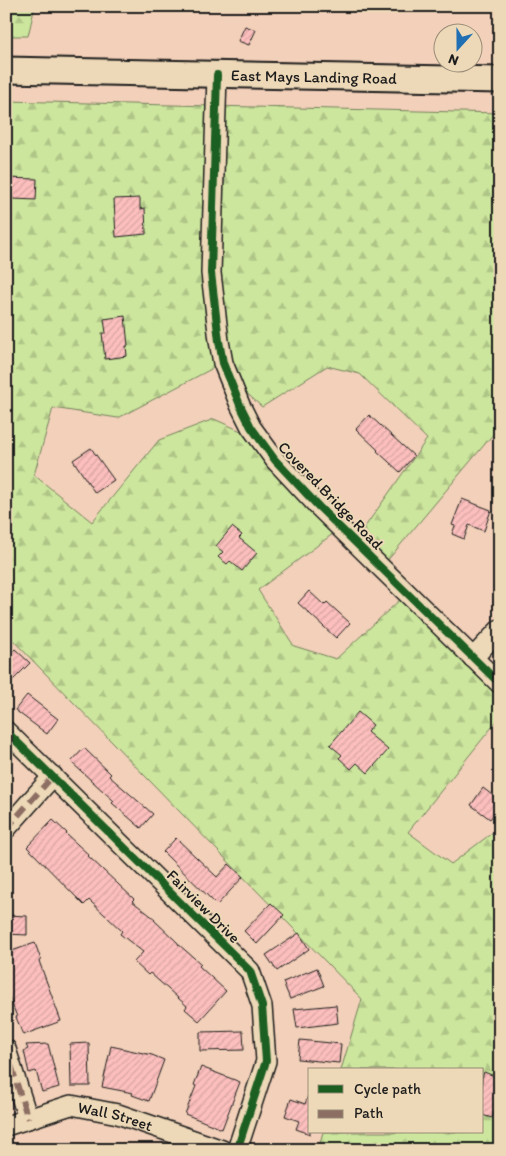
<svg xmlns="http://www.w3.org/2000/svg" width="506" height="1156" font-family="Itim,sans-serif">
  <style>
    .forest { fill: url(#forest-firs); stroke: #74815c }
    .building { fill: url(#building-hatch); stroke: #1c1c1c }
    .lines { fill: none; stroke-linecap: round; stroke-linejoin: round }
    .minor-casing { stroke: #1c1c1c; stroke-width: 22 }
    .major-casing { stroke: #1c1c1c; stroke-width: 29 }
    .minor { stroke: #edd8b7; stroke-width: 19 }
    .major { stroke: #edd8b7; stroke-width: 25 }
    .quiet { stroke: #8d6e63; stroke-width: 6; stroke-dasharray: 12 6; stroke-linecap: butt }
    .cycleway-casing { stroke: #edd8b7; stroke-width: 11 }
    .cycleway { stroke: #1b5e20; stroke-width: 8 }
    .labels { text-anchor: middle; stroke-width: 4; stroke-linejoin: round; paint-order: stroke }
    .street-label { font-size: 16px; fill: #1c1c1c; stroke: #edd8b7 }
  </style>
  <defs>
    <pattern id="forest-firs" width="22" height="20" patternUnits="userSpaceOnUse" patternTransform="scale(1.25)"><rect width="22" height="20" fill="#cce69d"/><path d="M5 1l3.5 6h-7zM16 11l3.5 6h-7z" fill="#afc587"/></pattern>
    <pattern id="building-hatch" width="6" height="6" patternUnits="userSpaceOnUse" patternTransform="scale(1.25)"><rect width="6" height="6" fill="#fcbfbd"/><path d="M-1 1l2-2M0 6l6-6M5 7l2-2" fill="none" stroke="#d7a4a2"/></pattern>
  </defs>
  <rect width="100%" height="100%" fill="#f2d0b9"/>
  <filter id="ink" filterUnits="userSpaceOnUse"><feTurbulence type="fractalNoise" baseFrequency=".02" numOctaves="2"/><feDisplacementMap in="SourceGraphic" scale="10" xChannelSelector="R" yChannelSelector="G"/><feConvolveMatrix kernelMatrix="1 2 1 2 8 2 1 2 1" color-interpolation-filters="sRGB"/></filter>
  <g filter="url(#ink)">
    <path class="forest" d="M6,6h29l-7,30h-22z
      M6,101l494,12v313l-119,142 -26,-27 72,-102 -67,-65 -33,-8 -65,41 -45,-41 -99,52 -65,-10 -19,67 58,47 67,-82 55,-21 45,20 83,88 -84,63 36,56 42,13 67,-62 97,92v28l-92,115 43,32 49,-37v323h-10l-1,-2 -14,2h-157l5,-18h159v-62h-141l21,-71 -356,-366z"/>
    <path class="building" d="M245,26l11,4 -7,15 -11,-4z
      M6,178l31,1 -1,21 -23,-1v-1h-7z
      M140,198v11l5,-1 1,26 -30,3 -2,-38z
      M125,316l3,30h-2l1,10 -22,3 -3,-26h4l-2,-14z
      M369,415l45,41 -14,16 -23,-21 1,-1 -22,-21z
      M91,448l23,32 -19,13 -22,-33z
      M462,499l29,11 -7,21 -15,-6 -5,14 -12,-5 3,-8 -3,-1z
      M232,527l10,8 -3,3 18,15 -15,18 -12,-10 -3,3 -9,-7 5,-5 -7,-6z
      M309,591l15,14 3,-3 23,21 -14,15 -38,-35z
      M15,649l15,14 -24,24v-29z
      M27,695l31,24 -11,15 -32,-24z
      M358,712l15,13 -6,7 21,18 -20,23 -11,-10 -6,6 -12,-11 3,-3 -12,-10z
      M84,748l27,26 -2,2 44,38 -12,14 -29,-25 2,-2 -43,-39z
      M483,788l17,13v5l-10,13 -19,-14z
      M53,820l14,13 -1,1 23,21 -1,1 46,43 -2,2 23,18 -1,1 24,23v1l23,20 -2,2 27,25 -27,30 -14,-12 2,-3 -37,-33 -2,2 -14,-13 9,-10 -23,-18 2,-3 -33,-31 -5,5 -57,-58z
      M176,838l41,39 12,-13 14,13 -26,28 -54,-53z
      M271,903l13,12 -27,29 -13,-13z
      M6,915l21,1v19l-21,-1z
      M299,933l10,16 -32,22 -11,-16z
      M35,943l6,17 -2,1 22,60 -38,14 -7,-18h1l-11,-29v-35z
      M317,968l7,18 -34,13 -7,-17z
      M336,1005l2,18 -41,5 -3,-19z
      M243,1031l1,19 -44,1v-19z
      M300,1040l41,4 -2,19 -41,-4z
      M89,1043l1,43h-19l-1,-42z
      M48,1044l11,43 -17,5 -6,-21 -7,2 -5,-22 4,-2 -2,-4z
      M111,1046l41,9 12,5 -15,41 -17,-6 1,-2 -31,-6z
      M201,1067l39,15 -18,47 -37,-15 11,-28 -2,-1z
      M484,1072l16,6v19l-8,21 -10,-3v-37z
      M308,1096h2v38l-14,-5 3,-8 -14,-5 6,-17 14,5z"/>
    <g class="lines">
      <defs>
        <g id="minor">
          <path d="M217,75l-6,198 8,68 4,22 17,42 11,22 24,33 44,47 181,177"/>
          <path d="M473,658l27,-29"/>
          <path d="M6,731l244,240 12,35 4,55 -29,89"/>
          <path d="M6,829l47,-53"/>
          <path d="M6,1049l22,70"/>
          <path id="s1" d="M6,1126l65,-21 47,9 104,36"/>
        </g>
        <g id="major">
          <path id="s2" d="M6,70l494,10"/>
        </g>
      </defs>
      <use href="#minor" class="minor-casing"/>
      <use href="#major" class="major-casing"/>
      <use href="#minor" class="minor"/>
      <use href="#major" class="major"/>
      <path class="quiet" d="M6,829l47,-53
        M6,1049l22,70"/>
      <defs>
        <path id="cycleway" d="M217,75l-6,198 8,68 4,22 17,42 11,22 24,33 44,47 181,177
          M6,731l244,240 12,35 4,55 -29,89"/>
      </defs>
      <use href="#cycleway" class="cycleway-casing"/>
      <use href="#cycleway" class="cycleway"/>
    </g>
  </g>
  <g class="labels">
    <g class="street-label">
      <text dy="6" stroke="none"><textPath href="#s2" startOffset="308">East Mays Landing Road</textPath></text>
      <text transform="translate(331 495) rotate(46)" y="6">Covered Bridge Road</text>
      <text transform="translate(204 906) rotate(45)" y="6">Fairview Drive</text>
      <text dy="6" stroke="none"><textPath href="#s1" startOffset="114">Wall Street</textPath></text>
    </g>
  </g>
  <rect width="506" height="1156" fill="none" stroke="#edd8b7" stroke-width="25"/>
  <rect x="12" y="12" width="481" height="1131" fill="none" stroke="#1c1c1c" stroke-width="2" filter="url(#ink)"/>
  <rect x="308" y="1068" width="175" height="65" fill="#edd8b7" stroke="#998d79"/>
  <rect x="318" y="1085" width="25" height="8" fill="#1b5e20" stroke="#998d79"/>
  <text x="354" y="1094" font-size="15" fill="#1c1c1c">Cycle path</text>
  <rect x="318" y="1110" width="25" height="8" fill="#8d6e63" stroke="#998d79"/>
  <text x="354" y="1118" font-size="15" fill="#1c1c1c">Path</text>
  <g transform="translate(458 48) rotate(201)"><circle r="24" fill="#edd8b7" stroke="#998d79"/>
  <path d="M0-4L9 19L0 12L-9 19Z" fill="#1f6fb2"/>
  <text y="-8" font-size="14" font-weight="bold" text-anchor="middle" fill="#1c1c1c">N</text>
  </g>
</svg>
